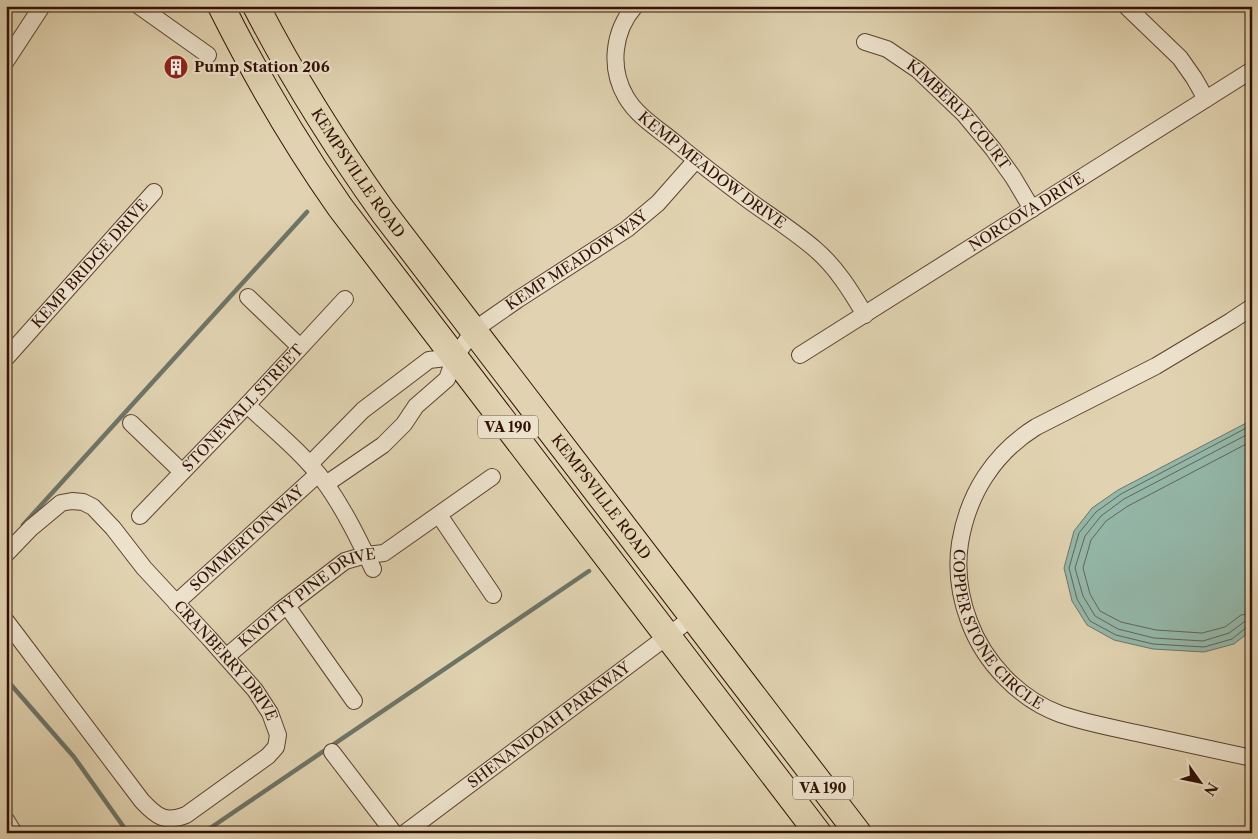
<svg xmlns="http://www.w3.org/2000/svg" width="1258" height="839" font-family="'Libre Caslon Text',serif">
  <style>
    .water { fill: #94b8aa; stroke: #6d7568 }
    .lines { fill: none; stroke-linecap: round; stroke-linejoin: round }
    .shore { stroke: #636458; stroke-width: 1 }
    .stream { stroke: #6d7568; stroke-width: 4.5 }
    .minor-casing { stroke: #5e4230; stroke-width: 18 }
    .primary-casing { stroke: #321105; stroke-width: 28 }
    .minor { stroke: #ece2cc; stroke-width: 16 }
    .primary { stroke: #e1d3b1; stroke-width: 26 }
    .labels { text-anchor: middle; stroke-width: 4.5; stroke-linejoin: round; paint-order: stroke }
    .shield { fill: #ece2cc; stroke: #6a5041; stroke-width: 1 }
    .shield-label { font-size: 14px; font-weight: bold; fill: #321105 }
    .poi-label { font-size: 15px; font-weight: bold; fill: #321105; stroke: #ece2cc; text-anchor: start }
    .street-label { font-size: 15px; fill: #321105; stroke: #ece2cc }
  </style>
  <rect width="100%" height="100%" fill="#e1d3b1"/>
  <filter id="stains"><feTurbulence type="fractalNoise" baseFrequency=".004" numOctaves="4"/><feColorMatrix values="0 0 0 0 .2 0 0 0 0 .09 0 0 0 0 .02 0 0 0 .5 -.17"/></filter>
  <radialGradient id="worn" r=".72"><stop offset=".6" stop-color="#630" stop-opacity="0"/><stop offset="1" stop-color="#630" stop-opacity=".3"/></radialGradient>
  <path class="water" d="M1252,420v210l-18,14 -30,8 -51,-3 -39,-9 -27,-15 -15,-24 -8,-33 10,-37 18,-23 26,-18z"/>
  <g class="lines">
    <path class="shore" d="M1252,425l-131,69 -25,18 -17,21 -10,35 8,31 13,22 26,14 37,9 51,3 28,-8 15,-12 5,-1
      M1252,432l-128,67 -23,17 -16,20 -10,32 8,28 12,20 23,13 36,9 49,3 26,-8 15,-11 8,-2
      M1252,441l-124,65 -22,15 -15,19 -8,28 7,26 10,17 21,11 35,8 46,3 23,-6 16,-12 11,-2"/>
    <path class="stream" d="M23,525l284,-313
      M6,679l68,78 54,76
      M203,833l386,-262"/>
    <defs>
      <g id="minor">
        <path d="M139,6l69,49"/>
        <path id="s1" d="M635,6c-22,25 -26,62 -9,91 11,19 31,31 47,44 25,21 51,41 78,61 21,15 44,30 64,47 21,18 36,42 50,66"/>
        <path d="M1126,6l54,52 14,20 12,21"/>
        <path id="s2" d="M865,42l22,7 31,21 46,44 29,35 20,28 19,32"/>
        <path d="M6,61l36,-55"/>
        <path d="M248,297l52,50"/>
        <path id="s3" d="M1252,307l-21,14 -75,45 -120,61c-42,26 -68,67 -76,116 -4,27 0,54 9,78 15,41 50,78 91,93 26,9 54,14 81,20 37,8 74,16 111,24"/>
        <path id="s4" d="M800,355l452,-285"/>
        <path id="s5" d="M6,358l148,-166"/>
        <path d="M247,405c27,25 57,49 79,79 19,27 33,56 47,85"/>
        <path d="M131,423l51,49"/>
        <path d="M310,464l53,-54 66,-50 26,-3"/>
        <path id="s6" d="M326,484l57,-39 21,-21 12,-18 31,-27 8,-22 19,-27 43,-30 110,-71 31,-26 38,-43"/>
        <path d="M439,515l54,80"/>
        <path id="s7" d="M140,516l107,-111 98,-106"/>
        <path id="s8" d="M6,554l25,-26 30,-25 11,-2 11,1 10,5 20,21 31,40 65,70 46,52 15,23 8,22 -2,12 -8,9 -82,59c-21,8 -29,2 -44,-14l-136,-180"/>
        <path id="s9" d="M176,603l142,-129"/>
        <path d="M287,606l67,95"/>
        <path id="s10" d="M226,657l55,-47 64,-49 21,-6 18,-2 108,-76"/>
        <path d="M332,752l62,81"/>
        <path d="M6,820l8,13"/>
        <path id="s11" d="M405,833l288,-216"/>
      </g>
      <g id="primary">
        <path d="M221,6c35,70 74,137 119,201l478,626"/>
        <path id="s12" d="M256,6c37,72 80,140 127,206l475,621"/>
      </g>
    </defs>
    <use href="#minor" class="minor-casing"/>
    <use href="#primary" class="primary-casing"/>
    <use href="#minor" class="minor"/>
    <use href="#primary" class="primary"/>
  </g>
  <defs>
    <symbol id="building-disc" viewBox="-11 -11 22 22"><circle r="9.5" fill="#8f2418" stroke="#ece2cc"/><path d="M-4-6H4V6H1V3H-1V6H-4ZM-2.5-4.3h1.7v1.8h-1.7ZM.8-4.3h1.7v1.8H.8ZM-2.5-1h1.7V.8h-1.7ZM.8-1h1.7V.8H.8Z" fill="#fff"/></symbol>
  </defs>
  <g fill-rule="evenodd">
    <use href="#building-disc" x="162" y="53" width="28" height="28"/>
  </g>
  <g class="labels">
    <g class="shield">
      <rect x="478" y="415.5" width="60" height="23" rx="4"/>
      <rect x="793" y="776.5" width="60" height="23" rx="4"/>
    </g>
    <g class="shield-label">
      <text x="508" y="432">VA 190</text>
      <text x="823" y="793">VA 190</text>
    </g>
    <g class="poi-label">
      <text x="194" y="72">Pump Station 206</text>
    </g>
    <g class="street-label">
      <text dy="5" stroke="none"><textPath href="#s2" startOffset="121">KIMBERLY COURT</textPath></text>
      <text dy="5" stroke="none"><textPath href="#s1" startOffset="211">KEMP MEADOW DRIVE</textPath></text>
      <text dy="5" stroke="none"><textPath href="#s12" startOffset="196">KEMPSVILLE ROAD</textPath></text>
      <text dy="5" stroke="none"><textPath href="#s4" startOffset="268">NORCOVA DRIVE</textPath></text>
      <text dy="5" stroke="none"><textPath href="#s6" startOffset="342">KEMP MEADOW WAY</textPath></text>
      <text dy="5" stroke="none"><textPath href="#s5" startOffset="126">KEMP BRIDGE DRIVE</textPath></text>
      <text dy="5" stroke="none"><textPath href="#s7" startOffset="149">STONEWALL STREET</textPath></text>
      <text dy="5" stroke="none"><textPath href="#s12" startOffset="601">KEMPSVILLE ROAD</textPath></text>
      <text dy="5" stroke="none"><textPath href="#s9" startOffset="96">SOMMERTON WAY</textPath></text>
      <text dy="5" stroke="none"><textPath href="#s10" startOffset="102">KNOTTY PINE DRIVE</textPath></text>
      <text dy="5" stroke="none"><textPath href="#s3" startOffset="490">COPPER STONE CIRCLE</textPath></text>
      <text dy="5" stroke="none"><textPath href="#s8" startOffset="312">CRANBERRY DRIVE</textPath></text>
      <text dy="5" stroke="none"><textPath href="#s11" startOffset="180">SHENANDOAH PARKWAY</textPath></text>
    </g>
  </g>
  <rect width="1258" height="839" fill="none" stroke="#e1d3b1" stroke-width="25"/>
  <rect x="8" y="8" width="1243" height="824" fill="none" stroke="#321105" stroke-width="2.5"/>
  <rect x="12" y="12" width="1233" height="814" fill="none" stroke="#321105"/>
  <g transform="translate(1200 782) rotate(123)" stroke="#ece2cc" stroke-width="4" paint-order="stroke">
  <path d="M0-4L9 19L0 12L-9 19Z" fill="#321105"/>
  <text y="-8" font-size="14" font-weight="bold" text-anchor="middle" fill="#321105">N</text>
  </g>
  <rect width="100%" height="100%" filter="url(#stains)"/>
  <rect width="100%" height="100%" fill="url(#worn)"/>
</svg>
